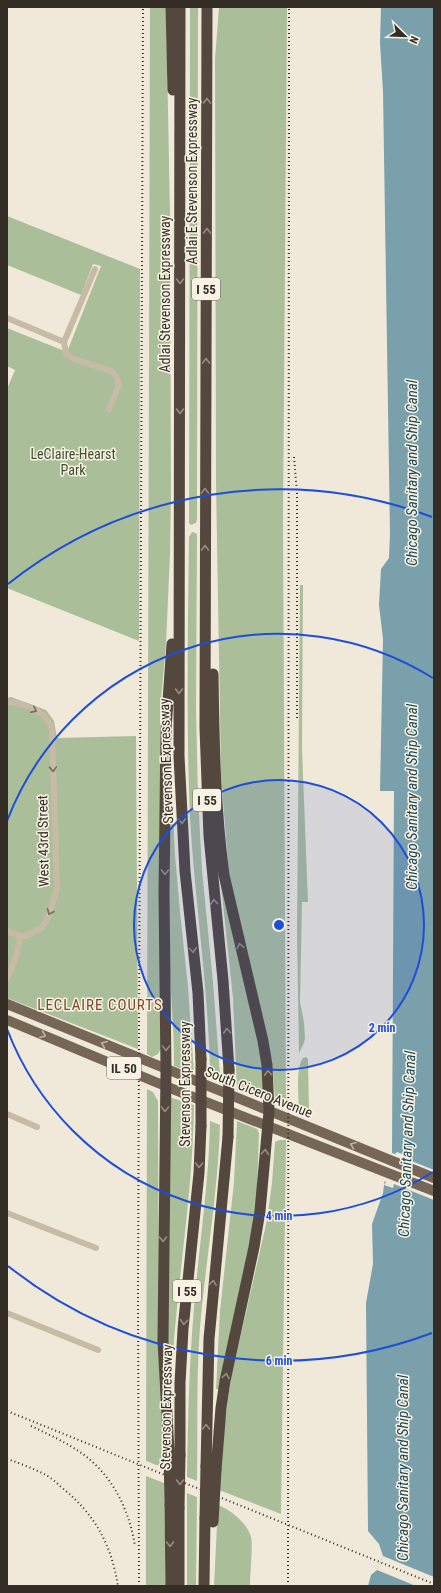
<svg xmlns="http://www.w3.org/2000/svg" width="441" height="1593" font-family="'Roboto Condensed',sans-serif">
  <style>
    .green { fill: #abbe9a }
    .water { fill: #79a0ab }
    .pier { fill: #f0e9d9 }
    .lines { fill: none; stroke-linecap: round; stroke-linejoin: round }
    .minor { stroke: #c7bba5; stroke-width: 6 }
    .primary { stroke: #756658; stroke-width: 10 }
    .motorway { stroke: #54483e; stroke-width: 11 }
    .rail { stroke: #332d26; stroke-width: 2; stroke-dasharray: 1 3; stroke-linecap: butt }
    .motorway-bridge { stroke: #54483e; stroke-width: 11 }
    .oneway { stroke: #968c80 }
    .oneway2 { stroke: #766d5f }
    .oneway3 { stroke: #bdb3a5 }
    .ring { fill: none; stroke: #1d4ed8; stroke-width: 2 }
    .labels { text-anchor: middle; stroke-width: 3; stroke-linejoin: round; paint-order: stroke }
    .shield { fill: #f8f2e4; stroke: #6e685f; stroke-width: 1 }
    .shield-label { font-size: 13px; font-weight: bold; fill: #332d26 }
    .street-label { font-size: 14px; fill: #332d26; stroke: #f8f2e4 }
    .park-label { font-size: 14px; fill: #3c502b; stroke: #f8f2e4 }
    .water-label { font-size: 15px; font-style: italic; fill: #1e4652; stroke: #f8f2e4 }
    .neighbourhood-label { font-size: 15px; letter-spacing: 1px; fill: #7e4923; stroke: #f8f2e4 }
    .centre { fill: #1d4ed8; stroke: #f8f2e4; stroke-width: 2 }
    .ring-label { font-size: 12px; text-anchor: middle; font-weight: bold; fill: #1d4ed8; stroke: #f8f2e4; stroke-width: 3; stroke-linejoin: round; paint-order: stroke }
  </style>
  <rect width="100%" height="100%" fill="#f0e9d9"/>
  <path class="green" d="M150,7h16l4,207 1,276 -1,64 -4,90 -6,68 1,336 -3,6 -6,3 -5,-3z
    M190,7h8l-1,487v25l-1,4 -5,2 -2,-2z
    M219,7h68l-4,514 3,586 -8,-4 -3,-4 -2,-26 -4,-29 -40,-167 -8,-103 -5,-292 -1,-423z
    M7,216l133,53 -1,372 -132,-53v-199l8,-19 -8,-4v-38l60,24 34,-86 -8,-2 -12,31 -74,-30z
    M192,532l4,1 1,2 -1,174 2,87 4,74 11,112 7,92 -10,-4c-2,-84 -15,-168 -20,-252 -4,-94 -2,-188 -1,-281z
    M300,585h3l-1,164 6,153h-6l-2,100 4,20 1,16 -1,5 -5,10 -2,-120z
    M11,697l35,13 8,11 3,17 79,-2 2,313 -131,-51v-300z
    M170,750l5,105 5,57 8,75 6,86 -20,-7c0,-51 -6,-101 -7,-152 0,-55 2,-110 3,-164z
    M220,876l41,175 3,47 -27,-8 -4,-92z
    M306,1057l2,2 1,52 -4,3 -6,-2c0,-14 -4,-43 4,-54z
    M147,1089l6,3 5,9 1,226 5,141 -18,-7z
    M169,1097l25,8c-1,96 -20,191 -23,288l-4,-67z
    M210,1121l10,4c-2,67 -14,134 -20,202 -4,51 -2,103 -3,154l-10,-4c1,-56 2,-113 7,-169 5,-63 15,-124 16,-187z
    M237,1121l20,8 2,4 -2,58 -3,30 -35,168h-3l4,-78 14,-129z
    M280,1140h6l-5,374 -62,-24 6,-69 6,-43 36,-158 5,-37 3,-41z
    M146,1476l18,7 2,103h-20z
    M187,1493l10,4 -1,89h-9z
    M218,1505c13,5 29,18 33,32 2,6 -1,40 -1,49h-36z"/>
  <path class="water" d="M381,7h53v1579l-7,-11 -9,2 1,9h-51l3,-11 6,-5 6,-14 -4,-12 -11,-13 -2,-228 7,-39 -1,-40 11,-31 2,-15 7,-25 2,-362h-14l3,-152 -4,-34 2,-36 8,-11 1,-24 -7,-443 -3,-48z"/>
  <path class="pier" d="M397,1152l8,3 -1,3 30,12v30l-40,-16 -1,4 -9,-3 2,-3 -3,-2 2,-10 7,-17 3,1z
    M383,1556l51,21v9h-7l2,-6 -3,-4 -6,2 -1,4 2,4h-5l-39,-16z"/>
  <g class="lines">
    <path class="minor" d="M7,318l57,24
      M64,342l2,12 8,5 37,12 5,5 3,9 -10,24
      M64,342l31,-73
      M7,702c18,1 40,9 45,28l5,157 -2,9 -6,19 -4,8 -5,6 -14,7h-5l-14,-5
      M7,979l8,-19 6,-24
      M7,1114l30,13
      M7,1213l89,35
      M7,1313l91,37"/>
    <path class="primary" d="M7,1004l427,174
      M7,1020l158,66 269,105"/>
    <path class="motorway" d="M171,7l2,83
      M180,7l-1,749 6,115 13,122 3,66
      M207,7l-2,721 4,108 14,144 6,90
      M213,674c1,68 2,134 11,201l39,166 4,24 2,47 -9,99 -6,36 -29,134 -4,27 -5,62
      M169,1451l-6,-110 3,-271 -2,-177 2,-164 6,-85
      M180,1455v-72l3,-54 16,-156 2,-47
      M206,1466l3,-127 19,-202
      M170,1505l1,81
      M179,1586v-78
      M204,1586l1,-68"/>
    <path class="rail" d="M294,457l3,36v226
      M7,1411l427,173
      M31,1426c17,8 34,16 49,26 32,22 49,57 55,94
      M7,1459c12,4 25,9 37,15 6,3 12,8 17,13 34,27 50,57 57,99
      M139,1586l-1,-289 5,-1290
      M288,1586l1,-1579"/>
    <path class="motorway-bridge" d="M201,1059v67
      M228,1137l1,-67
      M169,1451l1,54
      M179,1508l1,-53
      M205,1518l1,-52
      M213,1522l3,-52"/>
  </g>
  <defs><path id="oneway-chevron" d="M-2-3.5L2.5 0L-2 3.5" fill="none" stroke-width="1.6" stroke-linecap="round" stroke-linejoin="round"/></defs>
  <g class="oneway">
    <use href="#oneway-chevron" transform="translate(207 101) rotate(-90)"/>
    <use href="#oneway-chevron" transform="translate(207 231) rotate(-90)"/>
    <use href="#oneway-chevron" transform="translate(180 281) rotate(90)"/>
    <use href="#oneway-chevron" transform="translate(206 361) rotate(-90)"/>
    <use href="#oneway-chevron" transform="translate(180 411) rotate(90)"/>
    <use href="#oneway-chevron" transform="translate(205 491) rotate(-90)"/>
    <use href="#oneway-chevron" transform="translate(205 548) rotate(-90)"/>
    <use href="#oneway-chevron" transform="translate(179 691) rotate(90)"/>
    <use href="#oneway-chevron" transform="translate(182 821) rotate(87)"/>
    <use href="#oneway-chevron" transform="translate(165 872) rotate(91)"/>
    <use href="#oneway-chevron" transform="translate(214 902) rotate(-95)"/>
    <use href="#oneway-chevron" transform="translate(240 946) rotate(-103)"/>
    <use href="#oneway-chevron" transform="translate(193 950) rotate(83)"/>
    <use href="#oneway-chevron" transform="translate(227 1031) rotate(-93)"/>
    <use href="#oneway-chevron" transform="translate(166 1048) rotate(90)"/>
    <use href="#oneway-chevron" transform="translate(268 1073) rotate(-94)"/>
    <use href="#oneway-chevron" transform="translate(165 1109) rotate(91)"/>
    <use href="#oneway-chevron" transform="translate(265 1152) rotate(-85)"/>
    <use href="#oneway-chevron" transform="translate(199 1165) rotate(93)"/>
    <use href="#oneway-chevron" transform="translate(163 1239) rotate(90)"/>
    <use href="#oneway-chevron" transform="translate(213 1283) rotate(-83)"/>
    <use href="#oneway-chevron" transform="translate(184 1322) rotate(95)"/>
    <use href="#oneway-chevron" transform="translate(226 1376) rotate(-79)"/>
    <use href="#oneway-chevron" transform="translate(206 1427) rotate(-89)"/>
    <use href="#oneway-chevron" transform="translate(180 1482) rotate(90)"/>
    <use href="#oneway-chevron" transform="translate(170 1544) rotate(89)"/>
  </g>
  <g class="oneway2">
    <use href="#oneway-chevron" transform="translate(34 710) rotate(27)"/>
    <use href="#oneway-chevron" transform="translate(53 769) rotate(88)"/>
    <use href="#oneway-chevron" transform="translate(50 912) rotate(112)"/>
  </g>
  <g class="oneway3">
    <use href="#oneway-chevron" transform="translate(43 1035) rotate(23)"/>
    <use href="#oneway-chevron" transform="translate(104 1044) rotate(-158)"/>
    <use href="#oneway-chevron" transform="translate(353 1145) rotate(-158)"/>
  </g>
  <circle cx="279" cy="925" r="145" fill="#1d4ed8" fill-opacity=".12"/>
  <g class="ring">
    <circle cx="279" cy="925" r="145"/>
    <path d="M433 1172A291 291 0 0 1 7 1029M7 821A291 291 0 0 1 433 678"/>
    <path d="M432 1333A436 436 0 0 1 8 1266M8 584A436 436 0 0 1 432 517"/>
  </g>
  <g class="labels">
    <g class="shield">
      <rect x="192" y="278" width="28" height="22" rx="3"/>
      <rect x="193" y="789" width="28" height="22" rx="3"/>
      <rect x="107" y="1057" width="34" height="22" rx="3"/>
      <rect x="173" y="1280" width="28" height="22" rx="3"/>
    </g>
    <g class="shield-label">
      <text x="206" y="294">I 55</text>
      <text x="207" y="805">I 55</text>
      <text x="124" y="1073">IL 50</text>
      <text x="187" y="1296">I 55</text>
    </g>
    <g class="street-label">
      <text transform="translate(192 181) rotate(-90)" y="5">Adlai E Stevenson Expressway</text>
      <text transform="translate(165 294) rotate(-90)" y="5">Adlai Stevenson Expressway</text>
      <text transform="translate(166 761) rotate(-92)" y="5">Stevenson Expressway</text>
      <text transform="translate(43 841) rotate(-91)" y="5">West 43rd Street</text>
      <text transform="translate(185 1084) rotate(-90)" y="5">Stevenson Expressway</text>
      <text transform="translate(259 1092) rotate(22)" y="5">South Cicero Avenue</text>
      <text transform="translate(166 1407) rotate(-89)" y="5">Stevenson Expressway</text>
    </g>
    <g class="park-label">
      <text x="73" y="459">LeClaire-Hearst<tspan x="73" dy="16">Park</tspan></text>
    </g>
    <g class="water-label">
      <text transform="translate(412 473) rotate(-90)" y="5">Chicago Sanitary and Ship Canal</text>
      <text transform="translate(412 797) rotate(-90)" y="5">Chicago Sanitary and Ship Canal</text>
      <text transform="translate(407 1144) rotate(-88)" y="5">Chicago Sanitary and Ship Canal</text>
      <text transform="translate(403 1468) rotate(-90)" y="5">Chicago Sanitary and Ship Canal</text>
    </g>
    <g class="neighbourhood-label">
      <text x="100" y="1010">LECLAIRE COURTS</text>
    </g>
  </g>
  <circle cx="279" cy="925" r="6" class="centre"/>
  <g class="ring-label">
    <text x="382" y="1032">2 min</text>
    <text x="279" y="1220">4 min</text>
    <text x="279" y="1365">6 min</text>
  </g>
  <rect width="441" height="1593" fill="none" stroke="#332d26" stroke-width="16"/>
  <g transform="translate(405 36) rotate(113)" stroke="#f8f2e4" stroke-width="3" paint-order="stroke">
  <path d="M0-3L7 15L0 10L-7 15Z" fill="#332d26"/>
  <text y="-6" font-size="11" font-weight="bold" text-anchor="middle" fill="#332d26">N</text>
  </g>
</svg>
